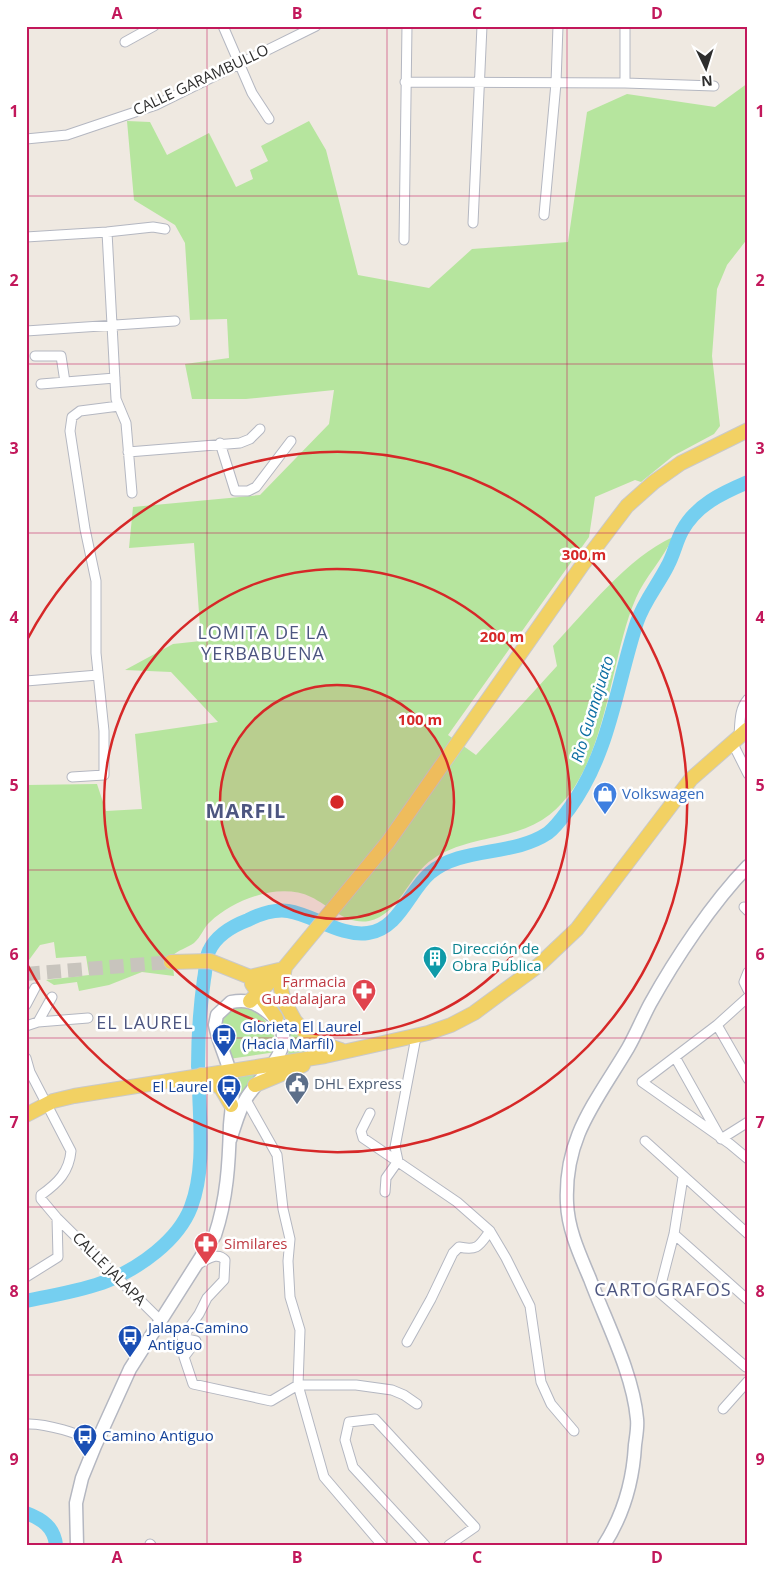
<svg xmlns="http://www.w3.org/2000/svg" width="774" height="1571" font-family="'Open Sans',sans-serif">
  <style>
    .green { fill: #b6e59e }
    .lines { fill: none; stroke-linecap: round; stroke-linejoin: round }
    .river { stroke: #75cff0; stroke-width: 14 }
    .primary-tunnel { stroke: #c8c4bd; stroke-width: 14; stroke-dasharray: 14 7; stroke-linecap: butt }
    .street-casing { stroke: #b4b7c1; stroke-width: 11 }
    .secondary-casing { stroke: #b4b7c1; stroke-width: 15 }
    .primary-casing { stroke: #c9c9c9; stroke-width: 16 }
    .street { stroke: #fff; stroke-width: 9 }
    .secondary { stroke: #fff; stroke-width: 12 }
    .primary { stroke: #f2d163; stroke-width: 14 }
    .grid { fill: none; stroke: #c2185b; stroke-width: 1; stroke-opacity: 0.55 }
    .ring { fill: none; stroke: #d62828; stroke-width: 2.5 }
    .labels { text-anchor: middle; stroke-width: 5; stroke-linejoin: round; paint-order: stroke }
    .street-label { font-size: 15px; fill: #2e2e2e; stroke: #fff }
    .shop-label { font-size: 15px; fill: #366cbe; stroke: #fff; text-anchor: start }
    .culture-label { font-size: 15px; fill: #0d838f; stroke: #fff; text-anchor: start }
    .health-label { font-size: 15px; fill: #be3a42; stroke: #fff; text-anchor: end }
    .transit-label { font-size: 15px; fill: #164399; stroke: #fff; text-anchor: start }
    .service-label { font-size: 15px; fill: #4e5e75; stroke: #fff; text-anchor: start }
    .water-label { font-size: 16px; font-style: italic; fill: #0d6fa3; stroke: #fff }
    .quarter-label { font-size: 18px; letter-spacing: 1px; fill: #4d5680; stroke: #fff }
    .district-label { font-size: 20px; font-weight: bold; letter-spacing: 1px; fill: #4d5680; stroke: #fff }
    .centre { fill: #d62828; stroke: #fff; stroke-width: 2.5 }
    .ring-label { font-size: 15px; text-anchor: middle; font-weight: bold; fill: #d62828; stroke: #fff; stroke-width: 5; stroke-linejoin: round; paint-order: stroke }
    .neatline { fill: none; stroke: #c2185b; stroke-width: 2 }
    .grid-label { font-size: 16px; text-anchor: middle; font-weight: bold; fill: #c2185b }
  </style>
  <rect width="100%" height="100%" fill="#efe9e1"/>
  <path class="green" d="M748,83v155l-21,27 -10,24 -5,67 8,70 -6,8 -41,22 -32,26 -6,-2 -40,17 -6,40 -141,198 28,20 81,-89 -4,-20c34,-36 74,-88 120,-109 -10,22 -28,40 -37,61 -29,66 -28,180 -94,222 -34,21 -76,16 -109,39 -24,15 -34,56 -64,62 -23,4 -39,-15 -58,-24 -31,-15 -77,2 -101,25 -6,5 -9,15 -16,21 -7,5 -16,7 -22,13l2,20 -32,-4 -33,13 -30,6 -2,-9 -23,3 -8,-5 43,-5 -3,-19 -30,2 -2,-16 -14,3 -14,19v-179l71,-1 9,27 36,-2 -7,-75 83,-12 -47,-50 -46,-2 48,-26 28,-3 -7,-98 -65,5 4,-41 127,-12 69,-71 5,-34 -88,9h-54l-7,-35 44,-6 -2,-39 -37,1 -5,-77 -10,-18 -41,-25 -7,-79 23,1 17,33 42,-22 27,54 17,-8 -3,-9 18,-9 -7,-15 48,-25 17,29 32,125 71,13 43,-39 96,-7 19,-130 40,-18 88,13z
    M244,1003c19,13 33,25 32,49l-47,7 -10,-33 4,-13z
    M288,1023l17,20 15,6 -32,6 2,-16z
    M263,1071l-28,37 1,-32z"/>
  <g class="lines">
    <path class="river" d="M198,1067c0,-31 2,-59 6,-88 2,-9 1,-20 5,-28 7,-15 23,-25 39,-31 12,-6 26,-11 40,-9 26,4 53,26 80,22 31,-4 41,-42 62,-60 32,-27 82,-16 118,-40 8,-6 15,-16 21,-24 41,-56 47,-123 68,-187 7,-21 21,-37 31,-57 6,-11 8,-23 14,-34 14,-26 40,-38 66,-49
      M26,1301c27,-6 56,-10 81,-20 32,-13 71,-40 84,-74 14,-37 9,-81 8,-120
      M26,1513c16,6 28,14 30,32"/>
    <path class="primary-tunnel" d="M26,974l145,-12"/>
    <defs>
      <path id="street" d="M223,26l29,67 17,26
        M625,26v57
        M125,42l29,-16
        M405,82l220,1 89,3
        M26,139l41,-4 89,-30 160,-79
        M544,215l12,-132 2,-57
        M473,223l9,-197
        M107,232l9,167 10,24 6,70
        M26,237l81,-5 46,-5 12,2
        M404,240l3,-214
        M26,331l149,-10
        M35,356h26l4,26
        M41,384l74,-6
        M220,443l15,48h13l8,-4 35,-46
        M128,452l112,-9 10,-4 10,-10
        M26,681l72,-6
        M739,736c1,-13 0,-27 9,-37
        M732,742l16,32
        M72,777l32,-2v-44l-8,-78v-72l-11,-52 -15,-98 2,-14 8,-6 39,-5
        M744,907l4,4
        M748,972l-4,10 4,8
        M748,997l-31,28 -75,57 88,62 18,15
        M26,1005l9,-17
        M38,1022l14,-25
        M717,1025l31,54
        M26,1026l12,-4 50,-4
        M675,1057l46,82 27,-17
        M26,1058l4,14 41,79c-2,21 -13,32 -30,44v4l16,19 103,102
        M246,1100l31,55 6,54 7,30 -2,22 2,36 10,33 -2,55 26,92 58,68
        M370,1113l-9,18 2,7 94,64 33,29 16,27 24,48 11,76 10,22 23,27
        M645,1141l103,93
        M683,1177l-9,57 -15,58 87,75
        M385,1192l1,-14 12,-17 -3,-14 21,-110
        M674,1234l74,66
        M198,1264c9,-4 19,-13 27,-4l-1,20 -17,18 -8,16 -17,24 14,3 -12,16 9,27 78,17 27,-16h58l36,5 12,5 13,9
        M26,1277l32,-20 -1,-39
        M407,1342l24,-43 22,-46 6,-6c19,4 20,-1 31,-16
        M723,1409l25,-28
        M26,1424c16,-1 60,9 69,22
        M150,1544l1,1
        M425,1545l-72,-78 -8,-27 4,-18 26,-3 100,108 -26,18"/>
      <path id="secondary" d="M77,1545l-1,-42 6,-25 13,-32 35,-77 85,-134c12,-36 14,-72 15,-110 1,-12 3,-25 3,-38 -2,-21 -14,-41 -18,-62l2,-10 14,-13c15,-3 23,0 35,9 41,29 -1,59 -19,86 -8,12 -12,29 -17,43
        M604,1545c20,-31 29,-63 31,-100 1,-8 3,-18 2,-26 -4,-46 -31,-97 -47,-140 -10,-24 -22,-49 -23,-76 -3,-66 29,-101 61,-155 8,-14 14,-29 22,-44 25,-45 62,-101 98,-138"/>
      <path id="primary" d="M171,962l39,-1 40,16 29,-7
        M285,967l-4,22 3,12 11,20 17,19 29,10
        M252,984l24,34
        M250,1001l35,-34 103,-125 195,-278 44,-58 27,-24 27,-19 67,-33
        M201,1075l20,13 10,17
        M255,1085l48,-20
        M26,1115l27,-14 21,-5 251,-40 103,-23 23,-8 23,-12 65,-48 38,-36 114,-150 57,-50"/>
    </defs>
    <use href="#street" class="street-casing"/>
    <use href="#secondary" class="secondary-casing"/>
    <use href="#primary" class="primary-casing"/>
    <use href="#street" class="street"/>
    <use href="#secondary" class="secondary"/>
    <use href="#primary" class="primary"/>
  </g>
  <path class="grid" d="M207,26v1519M387,26v1519M567,26v1519M26,196h722M26,364h722M26,533h722M26,701h722M26,870h722M26,1038h722M26,1207h722M26,1375h722"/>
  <circle cx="337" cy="802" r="117" fill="#d62828" fill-opacity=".12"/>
  <g class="ring">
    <circle cx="337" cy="802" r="117"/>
    <circle cx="337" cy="802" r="233"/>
    <path d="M27 640A350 350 0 1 1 27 964"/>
  </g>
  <defs>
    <symbol id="shop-pin" viewBox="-11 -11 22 30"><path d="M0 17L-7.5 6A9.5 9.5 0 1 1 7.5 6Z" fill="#3f7fe0" stroke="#fff"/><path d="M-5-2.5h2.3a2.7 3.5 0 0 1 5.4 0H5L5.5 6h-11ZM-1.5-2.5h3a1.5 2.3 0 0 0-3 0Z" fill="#fff"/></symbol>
    <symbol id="building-pin" viewBox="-11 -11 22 30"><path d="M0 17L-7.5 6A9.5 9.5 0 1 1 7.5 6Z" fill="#0f9aa8" stroke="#fff"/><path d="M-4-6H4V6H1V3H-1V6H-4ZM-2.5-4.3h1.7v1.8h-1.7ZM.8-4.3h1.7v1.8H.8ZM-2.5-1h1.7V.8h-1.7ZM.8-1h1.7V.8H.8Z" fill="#fff"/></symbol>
    <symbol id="pharmacy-pin" viewBox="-11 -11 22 30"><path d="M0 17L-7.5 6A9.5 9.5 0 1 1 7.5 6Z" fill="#e0444e" stroke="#fff"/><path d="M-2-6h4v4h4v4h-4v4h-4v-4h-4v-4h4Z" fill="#fff"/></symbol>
    <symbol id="bus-pin" viewBox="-11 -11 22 30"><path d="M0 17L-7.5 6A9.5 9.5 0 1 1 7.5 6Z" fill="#1a4fb4" stroke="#fff"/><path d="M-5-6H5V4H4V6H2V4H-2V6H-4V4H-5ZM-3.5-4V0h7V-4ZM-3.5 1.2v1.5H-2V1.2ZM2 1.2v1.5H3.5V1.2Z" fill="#fff"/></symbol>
    <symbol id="civic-pin" viewBox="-11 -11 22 30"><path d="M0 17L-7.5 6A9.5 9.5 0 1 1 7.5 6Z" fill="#5c6f8a" stroke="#fff"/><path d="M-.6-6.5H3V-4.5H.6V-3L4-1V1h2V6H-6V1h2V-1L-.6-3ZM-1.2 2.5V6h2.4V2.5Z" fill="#fff"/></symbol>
  </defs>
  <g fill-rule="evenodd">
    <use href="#shop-pin" x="591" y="780" width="28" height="38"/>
    <use href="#building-pin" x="421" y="944" width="28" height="38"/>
    <use href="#pharmacy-pin" x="350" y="977" width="28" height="38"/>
    <use href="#bus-pin" x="210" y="1022" width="28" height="38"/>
    <use href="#civic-pin" x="283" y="1070" width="28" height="38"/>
    <use href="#bus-pin" x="215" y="1073" width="28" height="38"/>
    <use href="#pharmacy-pin" x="192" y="1230" width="28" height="38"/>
    <use href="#bus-pin" x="116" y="1323" width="28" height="38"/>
    <use href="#bus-pin" x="71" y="1422" width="28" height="38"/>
  </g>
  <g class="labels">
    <g class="street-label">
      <text transform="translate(201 80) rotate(-25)" y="5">CALLE GARAMBULLO</text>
      <text transform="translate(109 1269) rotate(45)" y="5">CALLE JALAPA</text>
    </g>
    <g class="shop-label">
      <text x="622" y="799">Volkswagen</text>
    </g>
    <g class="culture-label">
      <text x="452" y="954">Dirección de<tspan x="452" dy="17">Obra Publica</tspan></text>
    </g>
    <g class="health-label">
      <text x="346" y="987">Farmacia<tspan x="346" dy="17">Guadalajara</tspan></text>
      <text x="224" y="1249" text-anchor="start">Similares</text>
    </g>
    <g class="transit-label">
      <text x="242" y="1032">Glorieta El Laurel<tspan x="242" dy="17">(Hacia Marfil)</tspan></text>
      <text x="212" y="1092" text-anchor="end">El Laurel</text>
      <text x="148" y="1333">Jalapa-Camino<tspan x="148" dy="17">Antiguo</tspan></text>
      <text x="102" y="1441">Camino Antiguo</text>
    </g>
    <g class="service-label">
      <text x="314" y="1089">DHL Express</text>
    </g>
    <g class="water-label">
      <text transform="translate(592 709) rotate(-73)" y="6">Rio Guanajuato</text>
    </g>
    <g class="quarter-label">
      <text x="263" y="639">LOMITA DE LA<tspan x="263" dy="21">YERBABUENA</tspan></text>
      <text x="145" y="1029">EL LAUREL</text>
      <text x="663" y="1296">CARTOGRAFOS</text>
    </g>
    <g class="district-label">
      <text x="246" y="818">MARFIL</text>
    </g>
  </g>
  <circle cx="337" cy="802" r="8" class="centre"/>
  <g class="ring-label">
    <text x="584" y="560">300 m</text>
    <text x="502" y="642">200 m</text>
    <text x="420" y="725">100 m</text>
  </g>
  <rect width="774" height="1571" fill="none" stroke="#ffffff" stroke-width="55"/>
  <g transform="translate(706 68) rotate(176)" stroke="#ffffff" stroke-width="4" paint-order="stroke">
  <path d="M0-4L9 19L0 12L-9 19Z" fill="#2e2e2e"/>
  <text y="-8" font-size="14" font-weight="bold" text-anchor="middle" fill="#2e2e2e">N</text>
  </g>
  <rect x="28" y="28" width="718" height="1516" class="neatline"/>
  <g class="grid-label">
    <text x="117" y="19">A</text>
    <text x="297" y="19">B</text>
    <text x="477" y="19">C</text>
    <text x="657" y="19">D</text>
    <text x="14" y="117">1</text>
    <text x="760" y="117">1</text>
    <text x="14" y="286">2</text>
    <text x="760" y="286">2</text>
    <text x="14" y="454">3</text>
    <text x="760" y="454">3</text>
    <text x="14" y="623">4</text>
    <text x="760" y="623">4</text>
    <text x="14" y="791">5</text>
    <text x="760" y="791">5</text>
    <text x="14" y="960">6</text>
    <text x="760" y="960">6</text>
    <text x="14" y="1128">7</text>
    <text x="760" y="1128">7</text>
    <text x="14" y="1297">8</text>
    <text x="760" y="1297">8</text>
    <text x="14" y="1465">9</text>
    <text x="760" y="1465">9</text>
    <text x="117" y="1563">A</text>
    <text x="297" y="1563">B</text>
    <text x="477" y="1563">C</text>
    <text x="657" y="1563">D</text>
  </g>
</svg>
